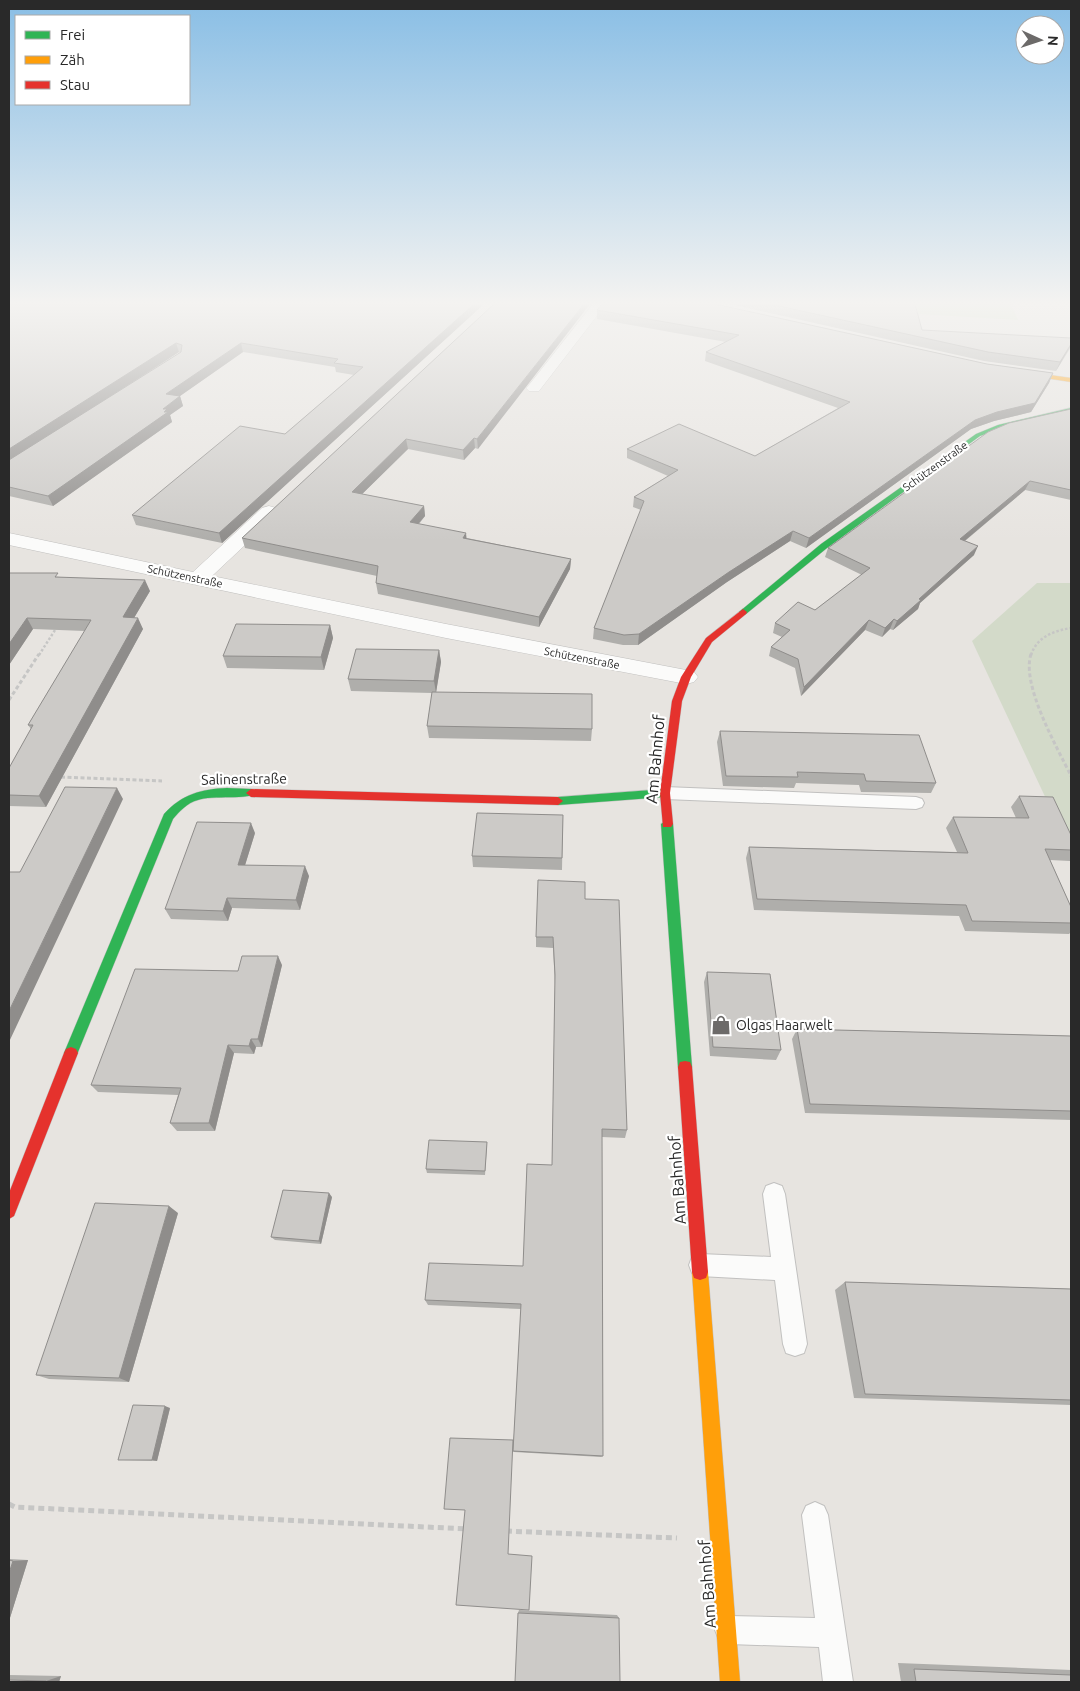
<svg xmlns="http://www.w3.org/2000/svg" width="1080" height="1691" font-family="Ubuntu,sans-serif">
  <style>
    .green { fill: #c9debc }
    .cemetery { fill: #d3dac9 }
    .lines { fill: none; stroke-linecap: round; stroke-linejoin: round }
    .lane-casing { stroke: #c1c0bf; stroke-width: 2 }
    .street-casing { stroke: #c1c0bf; stroke-width: 1 }
    .fast-casing { stroke: #c1c0bf; stroke-width: 1 }
    .slow-casing { stroke: #c1c0bf; stroke-width: 1 }
    .jam-casing { stroke: #c1c0bf; stroke-width: 1 }
    .path-far2 { stroke: #c6c6c5; stroke-width: 2.5; stroke-dasharray: 2.5 2; stroke-linecap: butt }
    .path-far1 { stroke: #c6c6c5; stroke-width: 3; stroke-dasharray: 4 2.5; stroke-linecap: butt }
    .path { stroke: #c6c6c5; stroke-width: 5; stroke-dasharray: 6 4; stroke-linecap: butt }
    .lane { fill: #fbfbfa; fill-rule: evenodd }
    .street { fill: #fbfbfa; fill-rule: evenodd }
    .fast { fill: #30b455; fill-rule: evenodd }
    .slow { fill: #ff9f0a; fill-rule: evenodd }
    .jam { fill: #e5322d; fill-rule: evenodd }
    .wall { fill: #afaeab; fill-rule: evenodd }
    .shaded-wall { fill: #8f8d8b }
    .building { fill: #cccac7; stroke: #8f8d8b }
    .labels { text-anchor: middle; stroke-width: 4.5; stroke-linejoin: round; paint-order: stroke }
    .far-street-label { font-size: 11px; fill: #292929; stroke: #fff }
    .street-label { font-size: 14px; fill: #292929; stroke: #fff }
    .poi-label { font-size: 14px; fill: #292929; stroke: #fff; text-anchor: start }
    .near-street-label { font-size: 16px; fill: #292929; stroke: #fff }
  </style>
  <rect width="100%" height="100%" fill="#e7e4e0"/>
  <path class="green" d="M916,304h95l7,16 -100,-6z"/>
  <path class="cemetery" d="M1037,583h34v269l-99,-211z"/>
  <g class="lines">
    <defs>
      <path id="lane" d="M665,787l251,10 6,2 2,4 -2,4 -6,2 -251,-10 -5,-2 -3,-4 3,-4z
        M774,1183l8,3 3,8 22,150 -3,9 -9,3 -9,-3 -3,-9 -8,-64 -75,-4 -8,-3 -3,-8 3,-8 8,-3 71,3 -8,-63 3,-8z
        M815,1502l9,4 4,9 25,167h-30l-4,-35 -90,-3 -10,-4 -4,-10 4,-10 10,-4 86,2 -13,-103 4,-9z"/>
      <path id="street" d="M593,304h13l-67,87h-10l-3,-3 3,-3z
        M269,506l7,2 2,4 -2,4 -64,60 234,48 240,46 8,2 4,5 -4,5 -8,2 -240,-46 -437,-93v-12l184,39 69,-64z"/>
      <path id="fast" d="M1071,408v4l-69,16 -22,8 -153,112 -81,66 -3,1 -4,-3 82,-68 155,-110 22,-9z
        M227,788l24,1 5,4c-5,7 -45,2 -58,7 -11,3 -18,11 -25,19l-97,238 -5,2 -5,-2 -2,-4 100,-239c18,-20 38,-25 63,-26z
        M665,789l5,4 -5,4 -107,8 -5,-4 5,-4z
        M667,820l6,4 19,243 -2,5 -5,1 -5,-1 -2,-5 -17,-243z"/>
      <path id="slow" d="M1014,370l57,8v4l-59,-9 -1,-1z
        M700,1264l6,2 2,6 32,410h-20l-28,-410 2,-6z"/>
      <path id="jam" d="M743,609l4,3 -1,2 -34,28 -21,35 -9,24 -12,92 3,31 -2,3h-8l-3,-34 12,-92 9,-24 25,-39z
        M251,789l307,8 5,4 -5,4 -307,-8 -5,-4z
        M71,1047l5,2 2,4 -64,163 -5,3v-26l55,-140 2,-4z
        M685,1061l5,1 2,5 16,205 -2,6 -6,2 -6,-2 -2,-6 -14,-205 2,-5z"/>
    </defs>
    <use href="#lane" class="lane-casing"/>
    <use href="#street" class="street-casing"/>
    <use href="#fast" class="fast-casing"/>
    <use href="#slow" class="slow-casing"/>
    <use href="#jam" class="jam-casing"/>
    <path class="path-far2" d="M39,655l18,-28
      M1031,655c6,-18 22,-24 40,-27"/>
    <path class="path-far1" d="M1031,654c-10,31 26,93 40,122
      M9,700l30,-46
      M61,777l101,4"/>
    <path class="path" d="M9,1504l6,3 452,22
      M506,1531l171,7"/>
    <use href="#lane" class="lane"/>
    <use href="#street" class="street"/>
    <use href="#fast" class="fast"/>
    <use href="#slow" class="slow"/>
    <use href="#jam" class="jam"/>
  </g>
  <path class="wall" d="M9,304h475l-262,239 -86,-18 -4,-10 153,-81 69,-59 -18,-3 -1,-5 -92,-15 -63,44 3,10 -13,9 2,7 -119,84 -44,-10zM179,352l1,1 -43,27z
    M494,304l-16,145 -3,-1 -11,12 -56,-11 -46,45 62,12 1,10 -6,8 48,14 104,21 -1,10 -31,58 -161,-33 -2,-11 1,-7 -132,-28 -3,-10z
    M730,304h185l7,26 149,17 -15,24 -72,-10z
    M597,310l390,54 66,9 -4,10 -18,29 -37,9 -23,8 -165,119 -16,-7 -63,41 -89,63h-15l-30,-6 1,-11 47,-118 -8,-3 1,-10 34,-21 -41,-18v-9l128,7 83,-48 -133,-47 1,-9 20,-10 -129,-23z
    M1071,409v91l-46,-10 -60,51 9,14 -54,48 -2,6 -25,21 -3,-1 -8,8 -17,-7 -64,66 -6,-28 -26,-12 2,-9 11,-10 -9,-4 2,-10 40,-13 47,-35 -37,-18 3,-9z
    M9,573l51,4 90,14 -16,27 9,11 -97,178 -37,-1v-38l22,-39 -3,-4 57,-94 -52,-2 -24,36z
    M330,625l3,13 -9,32 -97,-2 -4,-12z
    M439,650l2,12 -5,30 156,37 -1,12 -162,-3 -2,-12 5,-33 -81,-2 -3,-12z
    M720,731l216,52 -5,10 -70,-1 -2,-7 -63,-2 -2,5 -71,-2 -6,-44z
    M1019,796l52,39v24l-1,2 -20,-1 21,47v25l-2,2 -104,-3 -6,-15 -205,-6 -8,-52 3,-11 208,5 -11,-24 7,-11 63,1 -5,-11z
    M563,815l-1,55 -89,-3 -1,-11z
    M255,833l-10,32 64,11 -9,34 -68,-2 -4,13 -57,-2 -6,-10z
    M585,899l42,231 -2,8 -23,-1 1,319 -2,1 -87,-5 -1,-1 8,-142 -93,-4 -3,-5 98,-34 29,-101 3,-180 -2,-37 -17,-1v-10z
    M282,965l-20,82h-6l-2,7 -20,-1 -19,78h-38l-7,-8 8,-28 -80,-3 -7,-7 147,-114z
    M707,972l74,78 -5,10 -66,-4 -6,-74z
    M797,1029l274,7v84l-266,-7 -13,-74z
    M487,1142v4l-2,29 -58,-2 -1,-4z
    M332,1197l-11,47 -46,-4 -4,-3z
    M178,1213l-49,169 -80,-3 -13,-4z
    M845,1282l226,7v116l-217,-7 -19,-108z
    M170,1408l-13,53 -34,-1h-5z
    M9,1559l19,1 -19,61z
    M519,1610l98,5 2,3 -101,-5z
    M898,1663l173,7v12h-170z
    M9,1675l52,1 -2,6h-50z"/>
  <path class="shaded-wall" d="M474,304h10l-262,239 -3,-10z
    M584,304h6l-112,145 -1,-10z
    M176,343l3,9 -170,110v-13z
    M241,343l2,9 -73,51 -4,-9z
    M1071,344v1l-15,26 4,-9z
    M1053,373l-4,10 -18,29 -37,9 -23,8 -165,119 3,-10 166,-118z
    M180,396l3,10 -13,9 2,7 -119,84 -5,-10 115,-87z
    M474,438l1,10 -11,12 -1,-10z
    M406,439l2,10 -54,53 -2,-10z
    M1030,481l-5,9 -69,58 4,-9z
    M424,506l1,10 -14,16 -1,-10z
    M793,531l-3,10 -63,41 -89,63 1,-11 90,-62z
    M466,533l1,10 -4,-5z
    M978,546l-4,9 -54,48 -2,6 -25,21 4,-9 22,-22z
    M571,559l-1,10 -31,58v-10z
    M145,580l5,11 -22,37 -5,-11z
    M27,618l6,11 -24,36v-21z
    M138,618l5,11 -97,178 -7,-11z
    M894,619l-4,10 -8,8 3,-9z
    M869,620l-4,10 -64,66 3,-9z
    M330,625l3,13 -9,32 -3,-13z
    M439,650l2,12 -5,31 -2,-12z
    M117,788l6,11 -114,243v-31z
    M251,823l4,10 -13,42 -4,-10z
    M305,866l4,10 -9,34 -4,-10z
    M227,898l5,10 -4,13 -5,-10z
    M278,956l4,9 -20,82 -4,-8z
    M251,1039l5,8 -2,7 -5,-8z
    M228,1045l6,8 -19,78 -6,-8z
    M329,1193l3,4 -11,47 -2,-3z
    M169,1206l9,7 -49,169 -10,-4z
    M165,1406l5,2 -13,53 -5,-1z
    M28,1560l-19,61v-48l4,-12z
    M61,1676l-2,6h-13v-1z"/>
  <path class="building" d="M9,304h465l-255,229 -87,-18 108,-89 45,8 78,-67 -29,-4 4,-4 -97,-16 -75,51 14,2 -17,13h4l-3,3h4l-120,84 -39,-9v-27l172,-108 1,-7 -6,-2 -167,106z
    M494,304h90l-107,135 -3,-1 -11,12 -57,-11 -54,53 72,14 -14,16 56,11 -3,5 108,21 -32,58 -163,-34 2,-17 -136,-28z
    M602,304h113l272,60 66,9 -18,30 -38,9 -22,8 -166,118 -16,-7 -64,41 -90,62 -15,1 -30,-7 50,-127 -10,-4 44,-27 -51,-21 52,-25 76,32 95,-54 -144,-50 33,-17 -142,-25z
    M770,304h145l7,26 149,8v6l-11,18 -72,-10z
    M1071,409v81l-41,-9 -70,58 18,7 -59,53 2,1 -24,21 -3,-2 -9,9 -16,-8 -65,67 -6,-28 -27,-12 19,-17 -15,-7 23,-21 17,8 55,-42 -42,-20 160,-116 21,-9z
    M9,573h49l-3,4 90,3 -22,37 15,1 -99,178 -30,-1v-27l24,-43h-5l63,-105 -64,-2 -18,26z
    M236,624l94,1 -9,32 -98,-1z
    M356,649l83,1 -5,31 -86,-2z
    M432,692l160,2v35l-165,-3z
    M720,731l199,4 17,48 -70,-2 -2,-7 -67,-2 1,5 -72,-1z
    M65,787l52,1 -108,223v-139h11z
    M1019,796l34,1 18,38v15l-26,-1 26,58v16l-99,-2 -6,-16 -209,-6 -8,-52 219,6 -15,-36 76,1z
    M477,813l86,2 -1,43 -90,-2z
    M197,822l54,1 -13,42 67,1 -9,34 -69,-2 -4,13 -58,-2z
    M538,880l47,2v17l34,1 8,230 -25,-1 1,327 -90,-5 8,-147 -96,-4 4,-37 94,3 4,-102 25,1 3,-190 -2,-38h-17z
    M242,956h36l-20,83h-7l-2,7 -21,-1 -19,78h-39l11,-35 -90,-3 44,-116 103,2z
    M707,972l63,2 11,76 -68,-3z
    M797,1029l274,7v75l-261,-7z
    M429,1140l58,2 -2,29 -59,-2z
    M283,1190l46,3 -10,48 -48,-4z
    M95,1203l74,3 -50,172 -83,-3z
    M845,1282l226,7v111l-206,-6z
    M133,1405l32,1 -13,54h-34z
    M450,1438l63,2 -5,114 24,2 -3,54 -73,-5 9,-95 -21,-1z
    M9,1560l4,1 -4,12z
    M518,1613l101,5 1,64h-105z
    M914,1669l157,6v7h-155z
    M9,1680l37,1v1h-37z"/>
  <linearGradient id="sky" x2="0" y2="1"><stop stop-color="#89bee5"/><stop offset="0.56" stop-color="#f4f3f1"/><stop offset="1" stop-color="#f4f3f1" stop-opacity="0"/></linearGradient>
  <rect width="1080" height="541" fill="url(#sky)"/>
  <defs>
    <symbol id="shop-bare" viewBox="-9 -9 18 18"><path d="M-5-2.5h2.3a2.7 3.5 0 0 1 5.4 0H5L5.5 6h-11ZM-1.5-2.5h3a1.5 2.3 0 0 0-3 0Z" fill="#6c6a69" stroke="#fff" stroke-width="2.5" paint-order="stroke"/></symbol>
  </defs>
  <g fill-rule="evenodd">
    <use href="#shop-bare" x="707" y="1011" width="28" height="28"/>
  </g>
  <g class="labels">
    <g class="far-street-label">
      <text transform="translate(935 466) rotate(-36)" y="4">Schützenstraße</text>
      <text transform="translate(185 576) rotate(12)" y="4">Schützenstraße</text>
      <text transform="translate(582 658) rotate(11)" y="4">Schützenstraße</text>
    </g>
    <g class="street-label">
      <text transform="translate(244 779) rotate(-1)" y="5">Salinenstraße</text>
    </g>
    <g class="poi-label">
      <text x="736" y="1030">Olgas Haarwelt</text>
    </g>
    <g class="near-street-label">
      <text transform="translate(655 759) rotate(-85)" y="6">Am Bahnhof</text>
      <text transform="translate(677 1180) rotate(-94)" y="6">Am Bahnhof</text>
      <text transform="translate(707 1584) rotate(-94)" y="6">Am Bahnhof</text>
    </g>
  </g>
  <rect width="1080" height="1691" fill="none" stroke="#292929" stroke-width="20"/>
  <rect x="15" y="15" width="175" height="90" fill="#ffffff" stroke="#a9a9a9"/>
  <rect x="25" y="31" width="25" height="8" fill="#30b455" stroke="#a9a9a9"/>
  <text x="60" y="40" font-size="15" fill="#292929">Frei</text>
  <rect x="25" y="56" width="25" height="8" fill="#ff9f0a" stroke="#a9a9a9"/>
  <text x="60" y="65" font-size="15" fill="#292929">Zäh</text>
  <rect x="25" y="81" width="25" height="8" fill="#e5322d" stroke="#a9a9a9"/>
  <text x="60" y="90" font-size="15" fill="#292929">Stau</text>
  <g transform="translate(1040 40) rotate(93)"><circle r="24" fill="#ffffff" stroke="#a9a9a9"/>
  <path d="M0-4L9 19L0 12L-9 19Z" fill="#6c6a69"/>
  <text y="-8" font-size="14" font-weight="bold" text-anchor="middle" fill="#292929">N</text>
  </g>
</svg>
